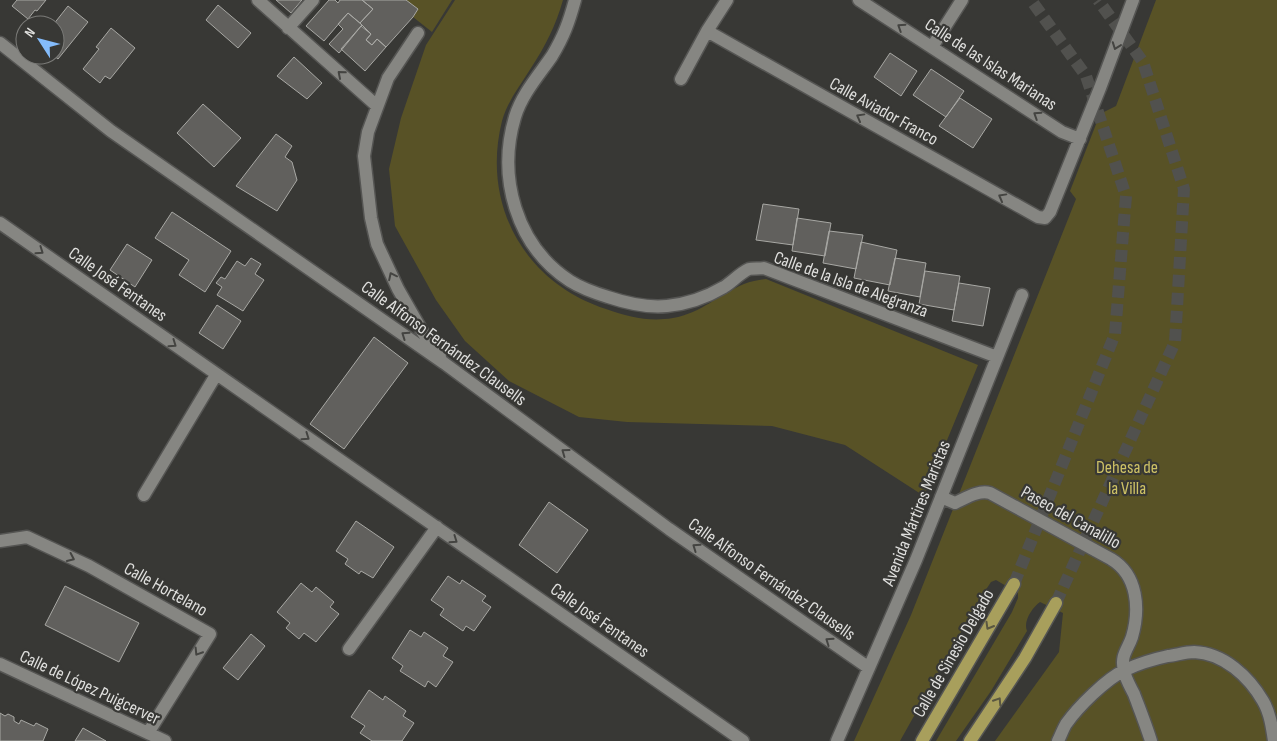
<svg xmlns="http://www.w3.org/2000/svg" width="1277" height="741" font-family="'Sofia Sans Condensed',sans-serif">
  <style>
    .green { fill: #585226 }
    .building { fill: #61605d; stroke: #a8a8a4 }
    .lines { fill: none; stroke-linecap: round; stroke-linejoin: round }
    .major-tunnel { stroke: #51514e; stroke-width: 12; stroke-dasharray: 12 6; stroke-linecap: butt }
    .minor-casing { stroke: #555553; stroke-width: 15 }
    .major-casing { stroke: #555553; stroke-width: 15 }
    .minor { stroke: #868682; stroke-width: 12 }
    .major { stroke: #a89f5c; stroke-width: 12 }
    .oneway { stroke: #444441 }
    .oneway2 { stroke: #5a5741 }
    .labels { text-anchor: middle; stroke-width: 4.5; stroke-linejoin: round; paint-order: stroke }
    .street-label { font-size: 18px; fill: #dfdfdd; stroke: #383835 }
    .park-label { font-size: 18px; fill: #cdc165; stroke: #383835 }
  </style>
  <rect width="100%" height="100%" fill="#383835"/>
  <path class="green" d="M406,0h46l-20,32 -19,-15 5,-8z
    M455,0h108c-7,25 -18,47 -32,68 -11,18 -23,32 -29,53 -21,84 23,162 104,188 23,8 43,13 67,9 29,-5 46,-24 71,-34 7,-3 15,-4 22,-5l212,86 -54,131 -79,-51 -73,-19 -145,-4 -48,-5 -70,-36 -44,-40 -29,-41 -41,-74 -6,-57 12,-51 25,-73z
    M1156,0h121v741h-282l64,-89 4,-39 -23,-11c-8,6 -17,19 -13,29l-36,60 -35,50h-20l76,-129 6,-14v-5l-22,-13 -5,2 -12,18 -79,141h-46l57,-126 165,-416 -6,-8 30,-77 16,-8z"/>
  <path class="building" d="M17,0h29l-9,11 -2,-1 -7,9 -16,-13z
    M276,0h26l-11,13z
    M329,0h6l3,3 2,-3h22l11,9 -13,14 -12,-10 -24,28 -18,-15z
    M362,0h44l12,9 -5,8 -27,30 -9,-8 -5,6 -6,-5 5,-6 -11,-11 13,-14z
    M218,5l33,28 -13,15 -32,-28z
    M68,6l20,16 -30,37 -5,-4h2v-30h-2z
    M348,13l14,12 -23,28 -10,-9 14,-15 -5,-5z
    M361,26l10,8 -5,6 6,5 5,-6 9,8 -21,24 -24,-22z
    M111,28l24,20 -25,31 -5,-3 -5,7 -17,-14 16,-20 -3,-2z
    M890,53l27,18 -16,25 -27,-19z
    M294,57l28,26 -15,16 -30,-23z
    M931,69l33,22 -18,26 -33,-22z
    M960,98l32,21 -19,29 -34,-22z
    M203,104l38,34 -27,29 -37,-34z
    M276,134l16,12 -7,11 7,5 5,18 -20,31 -41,-25z
    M763,204l36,5 -6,36 -37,-5z
    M172,212l59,39 -26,41 -26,-17 10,-15 -34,-22z
    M797,218l34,5 -6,33 -33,-5z
    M829,231l34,4 -7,34 -33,-6z
    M861,242l36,8 -7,35 -36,-7z
    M127,244l25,16 -17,27 -25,-17z
    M251,258l10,6 -6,10 9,6 -21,31 -26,-16 5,-8 -6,-4 5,-6 4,2 12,-18 8,5z
    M895,258l31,5 -6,34 -32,-6z
    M925,271l35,5 -6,34 -35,-6z
    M959,283l31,5 -7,38 -31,-5z
    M217,305l24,16 -18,28 -24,-16z
    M374,337l34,26 -64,86 -34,-25z
    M549,502l39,28 -31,43 -38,-28z
    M356,521l38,26 -21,31 -12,-7 -2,3 -14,-10 3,-5 -12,-8z
    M448,576l12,8 2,-4 24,16 -4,5 9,6 -17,24 -8,-5 -3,5 -23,-16 4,-6 -13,-9z
    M301,583l11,9 4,-5 18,15 -4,5 9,7 -23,28 -12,-9 -5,6 -13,-11 4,-5 -13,-11z
    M65,586l74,37 -20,39 -74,-37z
    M410,630l11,7 3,-5 24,16 -5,8 10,6 -17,25 -8,-6 -3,6 -25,-16 3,-5 -11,-8z
    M251,634l14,12 -27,34 -15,-12z
    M369,690l14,10 2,-4 21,15 -3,5 11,7 -12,18h-30l-12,-8 5,-7 -14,-9z
    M0,713l5,3 3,-2 6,3v4l5,3 2,-4 13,6 2,-3 12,6 -5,12h-43z
    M83,728l23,13h-31z"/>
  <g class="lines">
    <path class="major-tunnel" d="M1014,584l101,-250 11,-138 -40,-120 -55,-76
      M1056,603l119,-261 9,-153 -41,-127 -45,-62"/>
    <defs>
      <path id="minor" d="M258,0l119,106
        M575,0c-6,22 -11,36 -23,56 -13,19 -30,38 -37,61 -18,60 1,129 55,164 11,7 25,12 38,16 18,6 40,11 59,9 20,-2 40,-9 57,-19 8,-5 16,-14 25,-18 4,-1 11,0 15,-1l233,89
        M859,0l203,132 18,7
        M288,28l25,-28
        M707,31l331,186 7,1 5,-6 50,-124 33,-88
        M418,33l-30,45 -20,54 -4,24 7,62 6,26 21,45 24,42 18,26
        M0,43l111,88 333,232 225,166 200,139
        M932,47l30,-47
        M681,79l26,-48 20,-31
        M0,223l743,518
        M144,495l72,-120
        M941,497l14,6c11,-5 23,-13 35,-10l121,66c27,16 29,50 21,78 -4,12 -12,19 -8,33 1,8 6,16 10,24 6,16 12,31 17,47
        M0,541l27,-4 62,29 121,68 -62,99
        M349,649l88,-122
        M0,664l165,77
        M837,741l79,-181 106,-265
        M1058,741c3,-6 5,-12 8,-17 12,-17 40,-45 59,-54 13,-6 29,-11 43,-14 8,-1 18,-4 26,-4 30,1 55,25 69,49 7,12 9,26 11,40"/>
      <path id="major" d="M922,741l92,-157
        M970,741l55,-83 31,-55"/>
    </defs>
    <use href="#minor" class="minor-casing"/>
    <use href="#major" class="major-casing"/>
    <use href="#minor" class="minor"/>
    <use href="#major" class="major"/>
  </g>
  <defs><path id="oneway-chevron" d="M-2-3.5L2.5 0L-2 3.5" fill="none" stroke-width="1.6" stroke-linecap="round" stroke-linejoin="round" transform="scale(1.25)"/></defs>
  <g class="oneway">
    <use href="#oneway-chevron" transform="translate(901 27) rotate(-147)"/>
    <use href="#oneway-chevron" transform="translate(1116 46) rotate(110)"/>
    <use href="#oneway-chevron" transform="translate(341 74) rotate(-139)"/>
    <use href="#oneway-chevron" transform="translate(1037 115) rotate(-147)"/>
    <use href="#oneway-chevron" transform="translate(860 117) rotate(-151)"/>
    <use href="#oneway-chevron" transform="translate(1002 197) rotate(-151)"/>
    <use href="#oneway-chevron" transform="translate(40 251) rotate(35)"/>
    <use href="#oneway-chevron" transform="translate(392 276) rotate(-116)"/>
    <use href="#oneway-chevron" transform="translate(405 335) rotate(-145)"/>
    <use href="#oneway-chevron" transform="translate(173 344) rotate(35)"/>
    <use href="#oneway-chevron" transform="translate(306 437) rotate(35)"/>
    <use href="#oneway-chevron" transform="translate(565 452) rotate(-144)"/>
    <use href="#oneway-chevron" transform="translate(454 540) rotate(35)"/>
    <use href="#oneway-chevron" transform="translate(696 547) rotate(-145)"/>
    <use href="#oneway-chevron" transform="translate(71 558) rotate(25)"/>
    <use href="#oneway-chevron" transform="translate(829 641) rotate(-145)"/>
    <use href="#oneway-chevron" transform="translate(198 652) rotate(122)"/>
  </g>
  <g class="oneway2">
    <use href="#oneway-chevron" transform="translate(989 626) rotate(120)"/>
    <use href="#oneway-chevron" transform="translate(998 701) rotate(-57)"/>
  </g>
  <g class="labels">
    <g class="street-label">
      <text transform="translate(991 64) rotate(33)" y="6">Calle de las Islas Marianas</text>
      <text transform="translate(884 111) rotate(29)" y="6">Calle Aviador Franco</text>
      <text transform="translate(118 284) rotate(35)" y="6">Calle José Fentanes</text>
      <text transform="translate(851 284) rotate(20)" y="6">Calle de la Isla de Alegranza</text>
      <text transform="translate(444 343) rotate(36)" y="6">Calle Alfonso Fernández Clausells</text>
      <text transform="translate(916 513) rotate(-68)" y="6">Avenida Mártires Maristas</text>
      <text transform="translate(1071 517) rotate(29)" y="6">Paseo del Canalillo</text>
      <text transform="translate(772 579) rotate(35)" y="6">Calle Alfonso Fernández Clausells</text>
      <text transform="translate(166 589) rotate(29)" y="6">Calle Hortelano</text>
      <text transform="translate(600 620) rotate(35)" y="6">Calle José Fentanes</text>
      <text transform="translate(953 653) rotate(-60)" y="6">Calle de Sinesio Delgado</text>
      <text transform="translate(90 687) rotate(25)" y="6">Calle de López Puigcerver</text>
    </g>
    <g class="park-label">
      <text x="1127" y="473">Dehesa de<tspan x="1127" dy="21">la Villa</tspan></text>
    </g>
  </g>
  <g transform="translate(40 40) rotate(306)"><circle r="24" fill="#383835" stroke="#7b7b78"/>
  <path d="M0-4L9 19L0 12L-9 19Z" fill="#84bcfb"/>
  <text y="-8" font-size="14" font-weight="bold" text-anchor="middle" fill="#dfdfdd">N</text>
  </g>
</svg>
